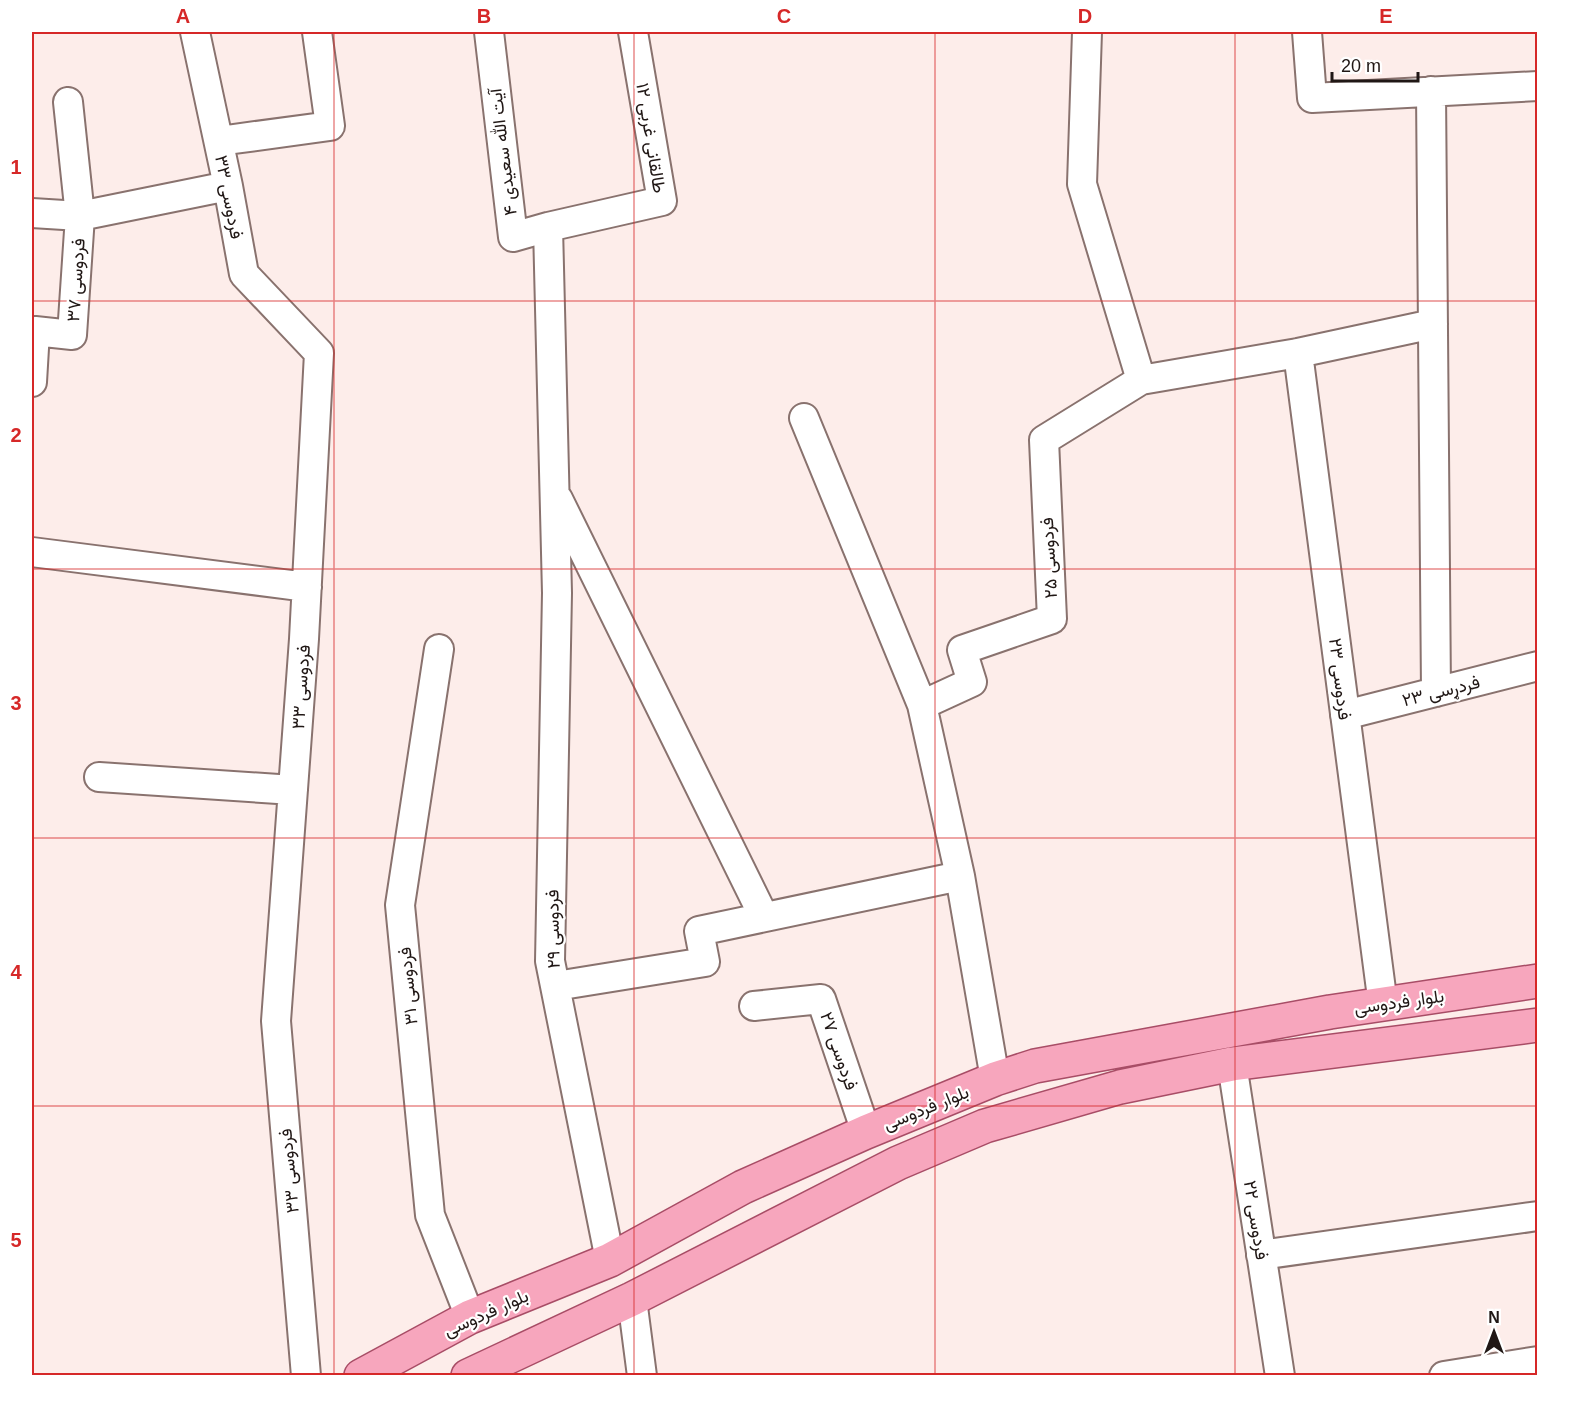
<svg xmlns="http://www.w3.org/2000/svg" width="1569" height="1407" font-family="Helvetica,Vazirmatn,sans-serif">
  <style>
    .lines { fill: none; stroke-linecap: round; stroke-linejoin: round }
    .minor-casing { stroke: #89726e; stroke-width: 32 }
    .major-casing { stroke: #a84d66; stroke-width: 36 }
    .minor { stroke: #fff; stroke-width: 28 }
    .major { stroke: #f7a6bd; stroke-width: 33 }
    .grid { fill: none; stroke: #d62828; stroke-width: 1.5; stroke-opacity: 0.55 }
    .labels { text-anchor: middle; stroke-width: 4.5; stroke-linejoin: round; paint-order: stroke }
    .street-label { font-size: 18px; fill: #201715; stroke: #fff }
    .neatline { fill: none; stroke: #d62828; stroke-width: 2 }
    .grid-label { font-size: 20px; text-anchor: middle; font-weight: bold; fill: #d62828 }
  </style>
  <rect width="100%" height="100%" fill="#fdedea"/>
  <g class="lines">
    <defs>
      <path id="minor" d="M195,32l33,154 16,88 75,79 -15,286 -28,382 30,355
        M489,32l24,205 35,-10 114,-26 -29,-169
        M1307,32l5,66 226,-12
        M1431,91l5,601
        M219,141l111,-15 -13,-94
        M32,213l48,3 -12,-114
        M548,227l9,366 -7,368 60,299
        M1298,353l85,652
        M1141,380l157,-27 135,-29
        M32,382l3,-51 37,4 8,-119 148,-30
        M804,418l118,287
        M558,499l206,418
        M32,552l275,35
        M439,649l-39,256 30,310 40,102
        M1345,715l193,-49
        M99,777l194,13
        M556,986l149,-24 -6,-31 261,-55
        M754,1006l67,-7 45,133
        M1232,1064l48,312
        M995,1079l-35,-203 -38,-171 50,-23 -10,-32 90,-31 -8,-179 97,-60 -59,-196 5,-152
        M1261,1255l277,-39
        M632,1299l10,77
        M1444,1376l94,-15"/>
      <path id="major" d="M361,1376l109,-59 140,-57 133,-73 123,-55 129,-53 40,-13 295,-54 208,-31
        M468,1376l164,-77 266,-136 87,-37 135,-39 112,-23 306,-39"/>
    </defs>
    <use href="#minor" class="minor-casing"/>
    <use href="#major" class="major-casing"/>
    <use href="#minor" class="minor"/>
    <use href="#major" class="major"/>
  </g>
  <path class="grid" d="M334,32v1344M634,32v1344M935,32v1344M1235,32v1344M32,301h1506M32,569h1506M32,838h1506M32,1106h1506"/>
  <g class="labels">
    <g class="street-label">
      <text transform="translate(651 138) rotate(81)" y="6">طالقانی غربی ۱۲</text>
      <text transform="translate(503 152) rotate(-97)" y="6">آیت الله سعیدی ۴</text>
      <text transform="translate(229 197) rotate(79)" y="6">فردوسی ۳۳</text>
      <text transform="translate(76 280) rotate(-86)" y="6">فردوسی ۳۷</text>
      <text transform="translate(1049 558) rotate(-93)" y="6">فردوسی ۲۵</text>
      <text transform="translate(1340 679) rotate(83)" y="6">فردوسی ۲۳</text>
      <text transform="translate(301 687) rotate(-86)" y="6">فردوسی ۳۳</text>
      <text transform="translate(1441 691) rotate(-14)" y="6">فردړسی ۲۳</text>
      <text transform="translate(553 929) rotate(-91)" y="6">فردوسی ۲۹</text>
      <text transform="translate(408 986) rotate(-95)" y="6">فردوسی ۳۱</text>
      <text transform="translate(1399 1002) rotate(-8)" y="6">بلوار فردوسی</text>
      <text transform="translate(839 1051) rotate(71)" y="6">فردوسی ۲۷</text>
      <text transform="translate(926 1108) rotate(-22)" y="6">بلوار فردوسی</text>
      <text transform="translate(289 1171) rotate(-95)" y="6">فردوسی ۳۳</text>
      <text transform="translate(1256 1220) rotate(81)" y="6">فردوسی ۲۲</text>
      <text transform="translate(486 1313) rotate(-24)" y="6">بلوار فردوسی</text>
    </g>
  </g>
  <rect width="1569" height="1407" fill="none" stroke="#ffffff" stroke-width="66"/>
  <g transform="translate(1494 1332)" stroke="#ffffff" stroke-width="4.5" paint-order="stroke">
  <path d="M0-4.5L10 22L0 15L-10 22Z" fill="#201715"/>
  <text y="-9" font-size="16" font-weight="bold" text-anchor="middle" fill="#201715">N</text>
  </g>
  <path d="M1332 72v9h86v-9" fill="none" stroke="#201715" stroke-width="3"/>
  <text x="1341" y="72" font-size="18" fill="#201715" stroke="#ffffff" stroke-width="4.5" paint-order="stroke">20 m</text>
  <rect x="33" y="33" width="1503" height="1341" class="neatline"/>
  <g class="grid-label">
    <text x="183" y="23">A</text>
    <text x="484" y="23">B</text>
    <text x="784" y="23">C</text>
    <text x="1085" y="23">D</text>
    <text x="1386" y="23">E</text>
    <text x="16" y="174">1</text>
    <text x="16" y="442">2</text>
    <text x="16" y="710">3</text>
    <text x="16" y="979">4</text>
    <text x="16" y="1247">5</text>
  </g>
</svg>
